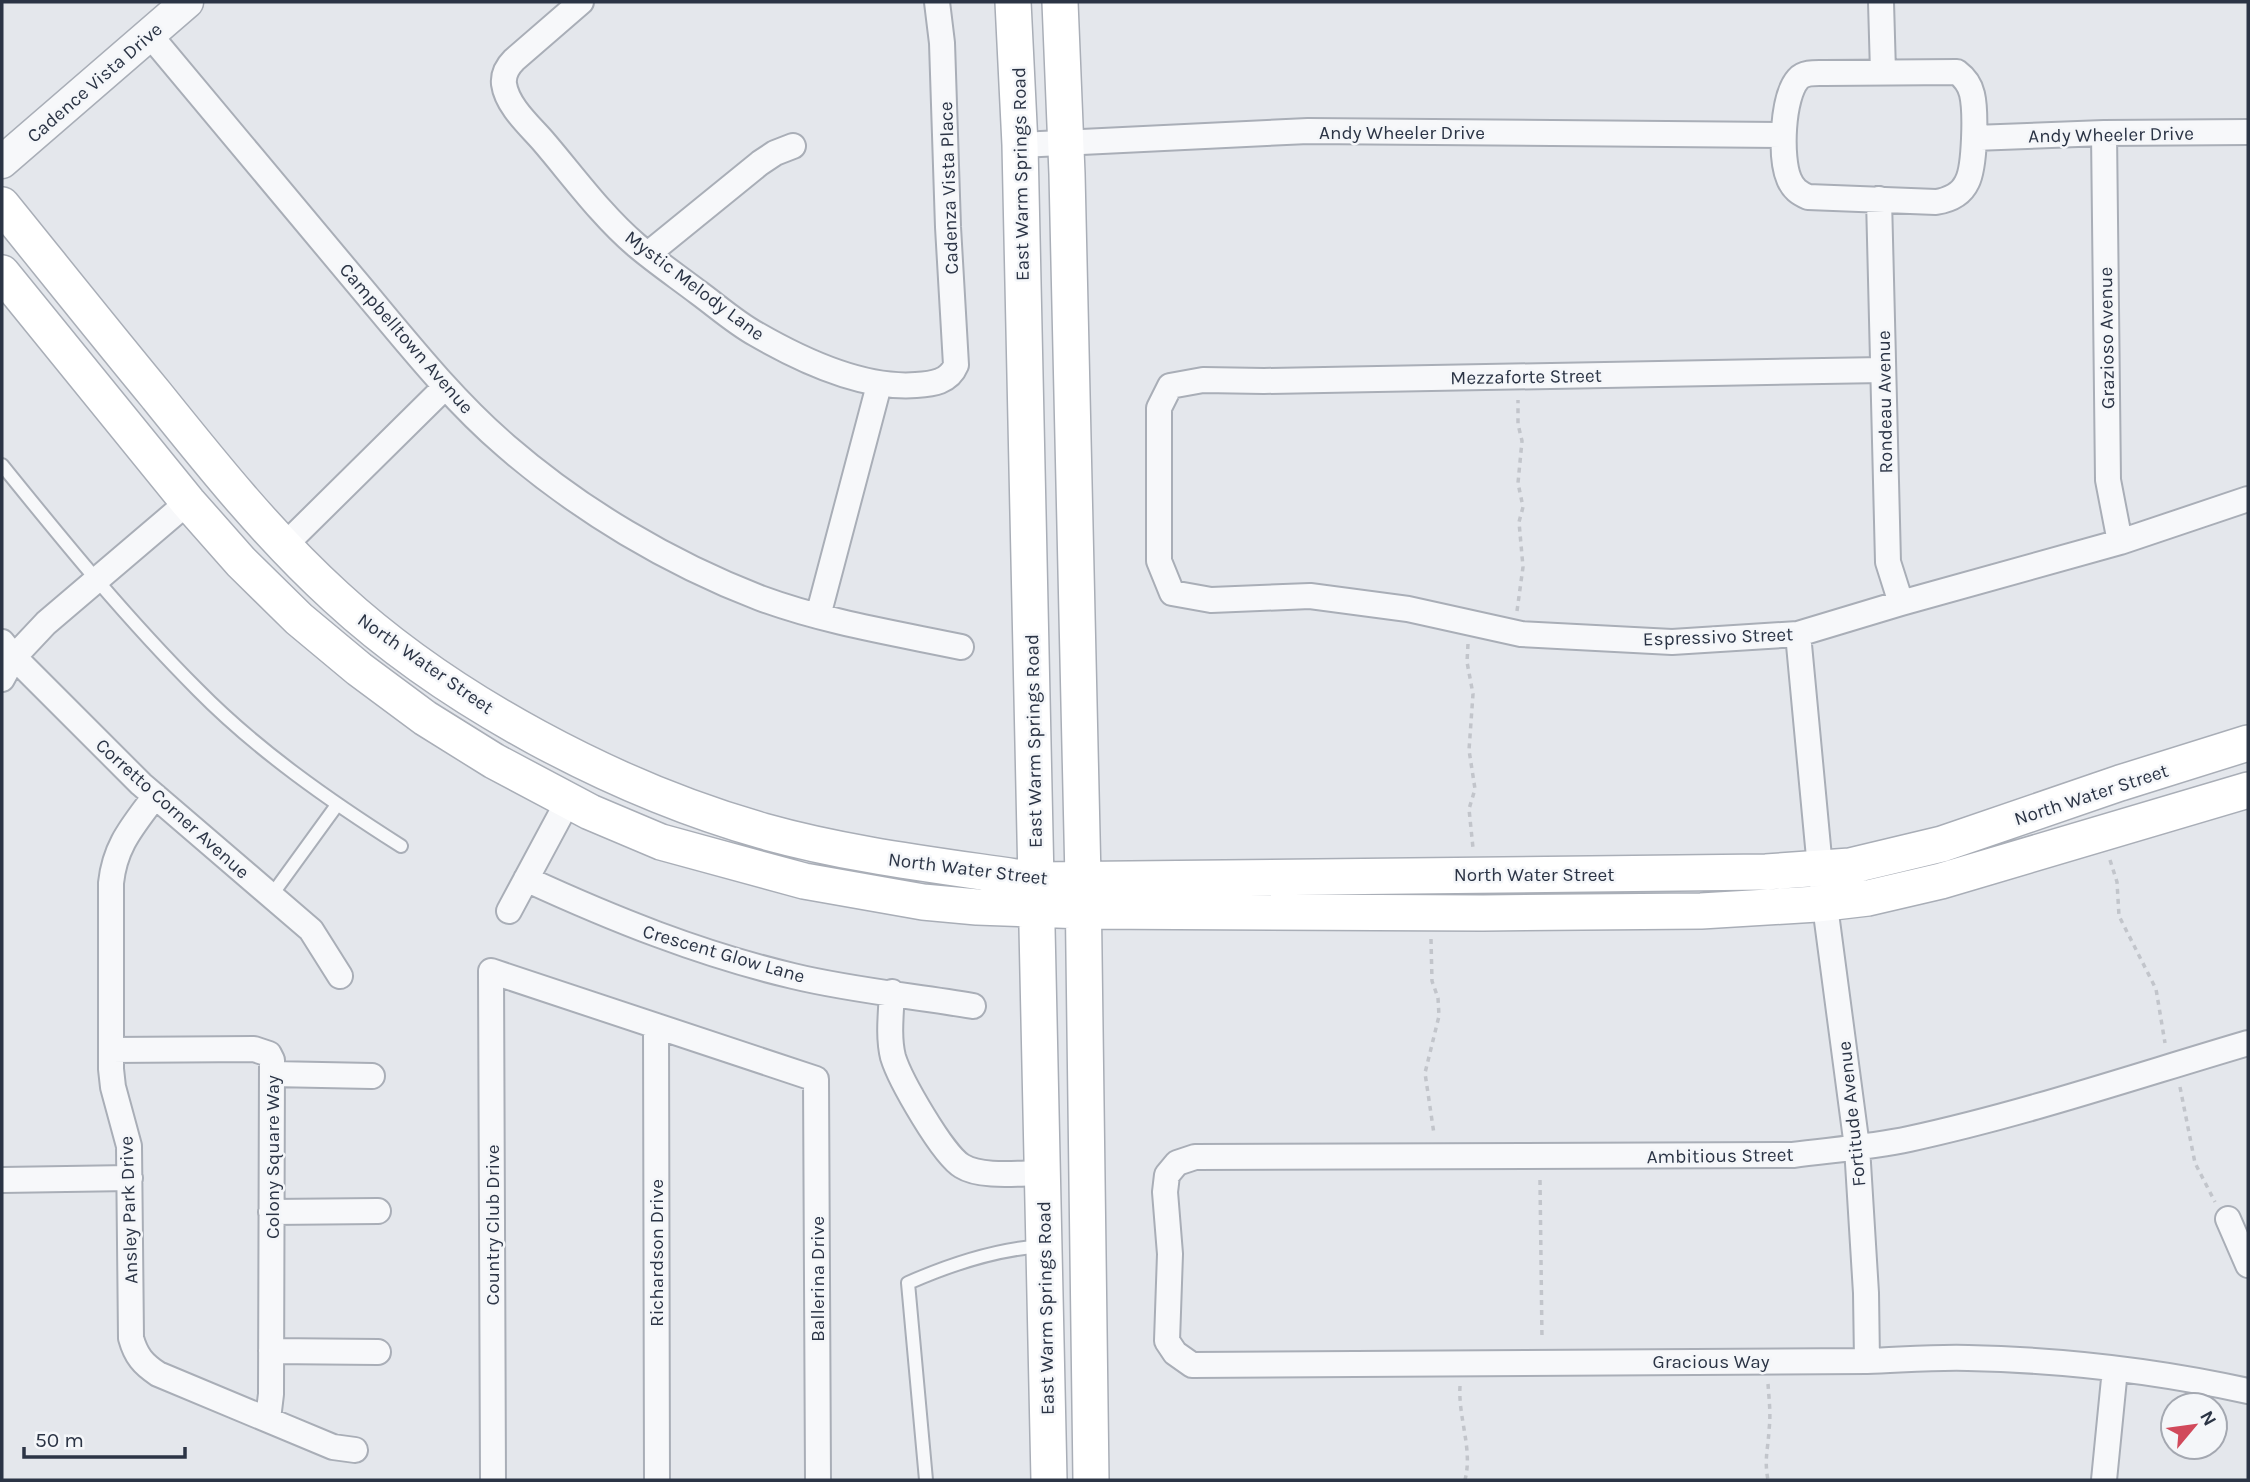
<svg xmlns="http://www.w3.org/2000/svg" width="2250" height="1482" font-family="Karla,sans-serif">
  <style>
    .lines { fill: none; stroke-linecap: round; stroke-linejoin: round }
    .service-casing { stroke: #a9aeb7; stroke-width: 16 }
    .minor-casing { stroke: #a9aeb7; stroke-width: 28 }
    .tertiary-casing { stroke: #a9aeb7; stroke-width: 35 }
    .secondary-casing { stroke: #a9aeb7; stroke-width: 38 }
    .path { stroke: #c2c5cb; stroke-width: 3.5; stroke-dasharray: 5 5; stroke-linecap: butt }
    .service { stroke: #f7f8fa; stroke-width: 12 }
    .minor { stroke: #f7f8fa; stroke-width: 24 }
    .tertiary { stroke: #f7f8fa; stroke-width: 32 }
    .secondary { stroke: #fff; stroke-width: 35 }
    .labels { text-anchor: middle; stroke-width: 5; stroke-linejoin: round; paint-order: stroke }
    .street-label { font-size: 19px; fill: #2b3445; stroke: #f4f6f9 }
  </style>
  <rect width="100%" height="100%" fill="#e4e7ec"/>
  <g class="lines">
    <defs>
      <path id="service" d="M2,465c63,78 125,154 196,225 59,60 132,111 203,156
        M271,896l66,-91
        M926,1480l-18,-197c43,-19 89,-34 135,-37"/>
      <path id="minor" d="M581,2l-67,58c-7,7 -11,15 -10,24 3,22 26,42 39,57 30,35 58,74 93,104 20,17 42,32 63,48 19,14 37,30 57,41 45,26 107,55 160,51 17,-1 33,-3 40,-20l-8,-138 -6,-184 -5,-41
        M1881,2l2,70
        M149,34c68,81 136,163 204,244 49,58 96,119 153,168 74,64 163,117 254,152 65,24 134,35 201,49
        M1957,72c8,6 13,13 15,22 4,17 3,73 -5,88 -6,13 -18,18 -31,20l-128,-5c-9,-4 -15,-8 -19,-18 -9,-21 -7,-82 9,-100 6,-7 18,-6 26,-6z
        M2104,133l4,347 12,62
        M1974,138l130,-5 144,-1
        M1020,145l288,-14 475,4
        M1879,199l9,363 13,41
        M648,254l112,-91 15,-10 18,-7
        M1883,370l-619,11 -61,-1 -33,6 -11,22v153l13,32 39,7 99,-4 98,13 113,25 151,8 126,-8 103,-31 219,-61 128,-43
        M284,546l161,-159
        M818,616l61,-231
        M1798,634l22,234 37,279 9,146 1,68
        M2,642l12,15 127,127 170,146 29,46
        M2,679l12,-22 32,-34 142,-121
        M155,796c-22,30 -40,49 -44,87v186l2,18 16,59 2,192c5,18 12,26 27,36l175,73 22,3
        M526,879c87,40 174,75 267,97 57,14 121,20 180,30
        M509,911l59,-110
        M892,992c-1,21 -4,45 1,65 7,23 50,98 69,109 19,12 59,7 81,7
        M656,1026l1,454
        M2248,1043c-112,33 -224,71 -339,96 -38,8 -78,11 -116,16l-598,2 -18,6 -10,12 -2,17 5,62 -3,87 8,12 17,12 675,-4c33,-1 67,-4 101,-3 94,2 189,13 280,33
        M111,1050l143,-1 15,5 3,6 -1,334 -3,25
        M272,1074l100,2
        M2,1180l128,-2
        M271,1212l107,-1
        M2228,1219l20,46
        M271,1351l107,1
        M493,1480l-2,-509 325,108 2,401
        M2104,1480l11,-111"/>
      <path id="tertiary" d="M2,162l185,-160"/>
      <path id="secondary" d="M1013,2l7,143 29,1335
        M1060,2l7,172 16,705 8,601
        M2,205c51,63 102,127 154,190 57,71 113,141 180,202 113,104 279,192 427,234 89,25 181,35 273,49l730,-8 84,-6 92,-22 178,-61 128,-40
        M2,273l186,229 53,60 58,57 60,50 66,49 69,43 96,51 71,30 143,39 119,21 54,5 107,4 399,2 218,-2 116,-7 51,-6 73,-17 307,-91"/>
    </defs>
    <use href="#service" class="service-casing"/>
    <use href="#minor" class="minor-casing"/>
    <use href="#tertiary" class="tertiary-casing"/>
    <use href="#secondary" class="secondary-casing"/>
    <path class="path" d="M1517,611l6,-44 -4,-45 4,-15 -5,-24 4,-42 -4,-17v-24
      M1468,644l-1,18 6,32 -4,56 6,39 -6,20 4,39
      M2110,860l7,22 2,34 37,73 9,54
      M1431,939l1,42 6,17 1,18 -14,57 9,61
      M2180,1087l15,76 20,39
      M1540,1180l2,160
      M1768,1384c1,15 3,30 1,46 -1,20 -5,29 -1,50
      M1460,1386c-2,32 13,63 5,94"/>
    <use href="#service" class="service"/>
    <use href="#minor" class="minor"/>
    <use href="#tertiary" class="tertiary"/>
    <use href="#secondary" class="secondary"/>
  </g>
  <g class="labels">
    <g class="street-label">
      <text transform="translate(94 82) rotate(-41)" y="7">Cadence Vista Drive</text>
      <text x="1402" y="139">Andy Wheeler Drive</text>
      <text transform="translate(2111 134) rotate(-1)" y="7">Andy Wheeler Drive</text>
      <text transform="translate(1020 174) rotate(-91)" y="7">East Warm Springs Road</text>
      <text transform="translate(948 188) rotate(-92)" y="7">Cadenza Vista Place</text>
      <text transform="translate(695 285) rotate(37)" y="7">Mystic Melody Lane</text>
      <text transform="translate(407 338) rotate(49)" y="7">Campbelltown Avenue</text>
      <text transform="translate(2106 338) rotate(-91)" y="7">Grazioso Avenue</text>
      <text transform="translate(1526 376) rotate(-1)" y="7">Mezzaforte Street</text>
      <text transform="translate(1884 402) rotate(-91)" y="7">Rondeau Avenue</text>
      <text transform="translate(1718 636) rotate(-2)" y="7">Espressivo Street</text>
      <text transform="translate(426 663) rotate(35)" y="7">North Water Street</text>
      <text transform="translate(1033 741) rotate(-91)" y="7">East Warm Springs Road</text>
      <text transform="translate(2091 794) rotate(-18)" y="7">North Water Street</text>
      <text transform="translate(173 808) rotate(42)" y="7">Corretto Corner Avenue</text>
      <text transform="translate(968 868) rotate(7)" y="7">North Water Street</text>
      <text x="1534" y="881">North Water Street</text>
      <text transform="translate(724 953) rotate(16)" y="7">Crescent Glow Lane</text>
      <text transform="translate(1851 1114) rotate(-96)" y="7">Fortitude Avenue</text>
      <text transform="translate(1720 1155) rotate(-1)" y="7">Ambitious Street</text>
      <text transform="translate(272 1157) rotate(-90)" y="7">Colony Square Way</text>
      <text transform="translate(128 1210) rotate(-92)" y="7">Ansley Park Drive</text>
      <text transform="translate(492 1225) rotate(-90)" y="7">Country Club Drive</text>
      <text transform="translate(656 1253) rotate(-90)" y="7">Richardson Drive</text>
      <text transform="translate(817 1279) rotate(-90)" y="7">Ballerina Drive</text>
      <text transform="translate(1045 1308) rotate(-91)" y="7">East Warm Springs Road</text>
      <text x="1711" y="1368">Gracious Way</text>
    </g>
  </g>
  <rect width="2250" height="1482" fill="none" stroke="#2b3445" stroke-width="7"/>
  <g transform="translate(2194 1426) rotate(61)"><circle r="33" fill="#f4f6f9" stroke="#a4a8b1" stroke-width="2"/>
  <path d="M0-5L12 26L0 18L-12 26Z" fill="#d1495b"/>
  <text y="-10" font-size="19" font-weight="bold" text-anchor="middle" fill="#2b3445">N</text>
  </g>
  <path d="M24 1447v10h161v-10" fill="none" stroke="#2b3445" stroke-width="3.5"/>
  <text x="35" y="1447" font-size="21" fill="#2b3445" stroke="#f4f6f9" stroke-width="5" paint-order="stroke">50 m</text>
</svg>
